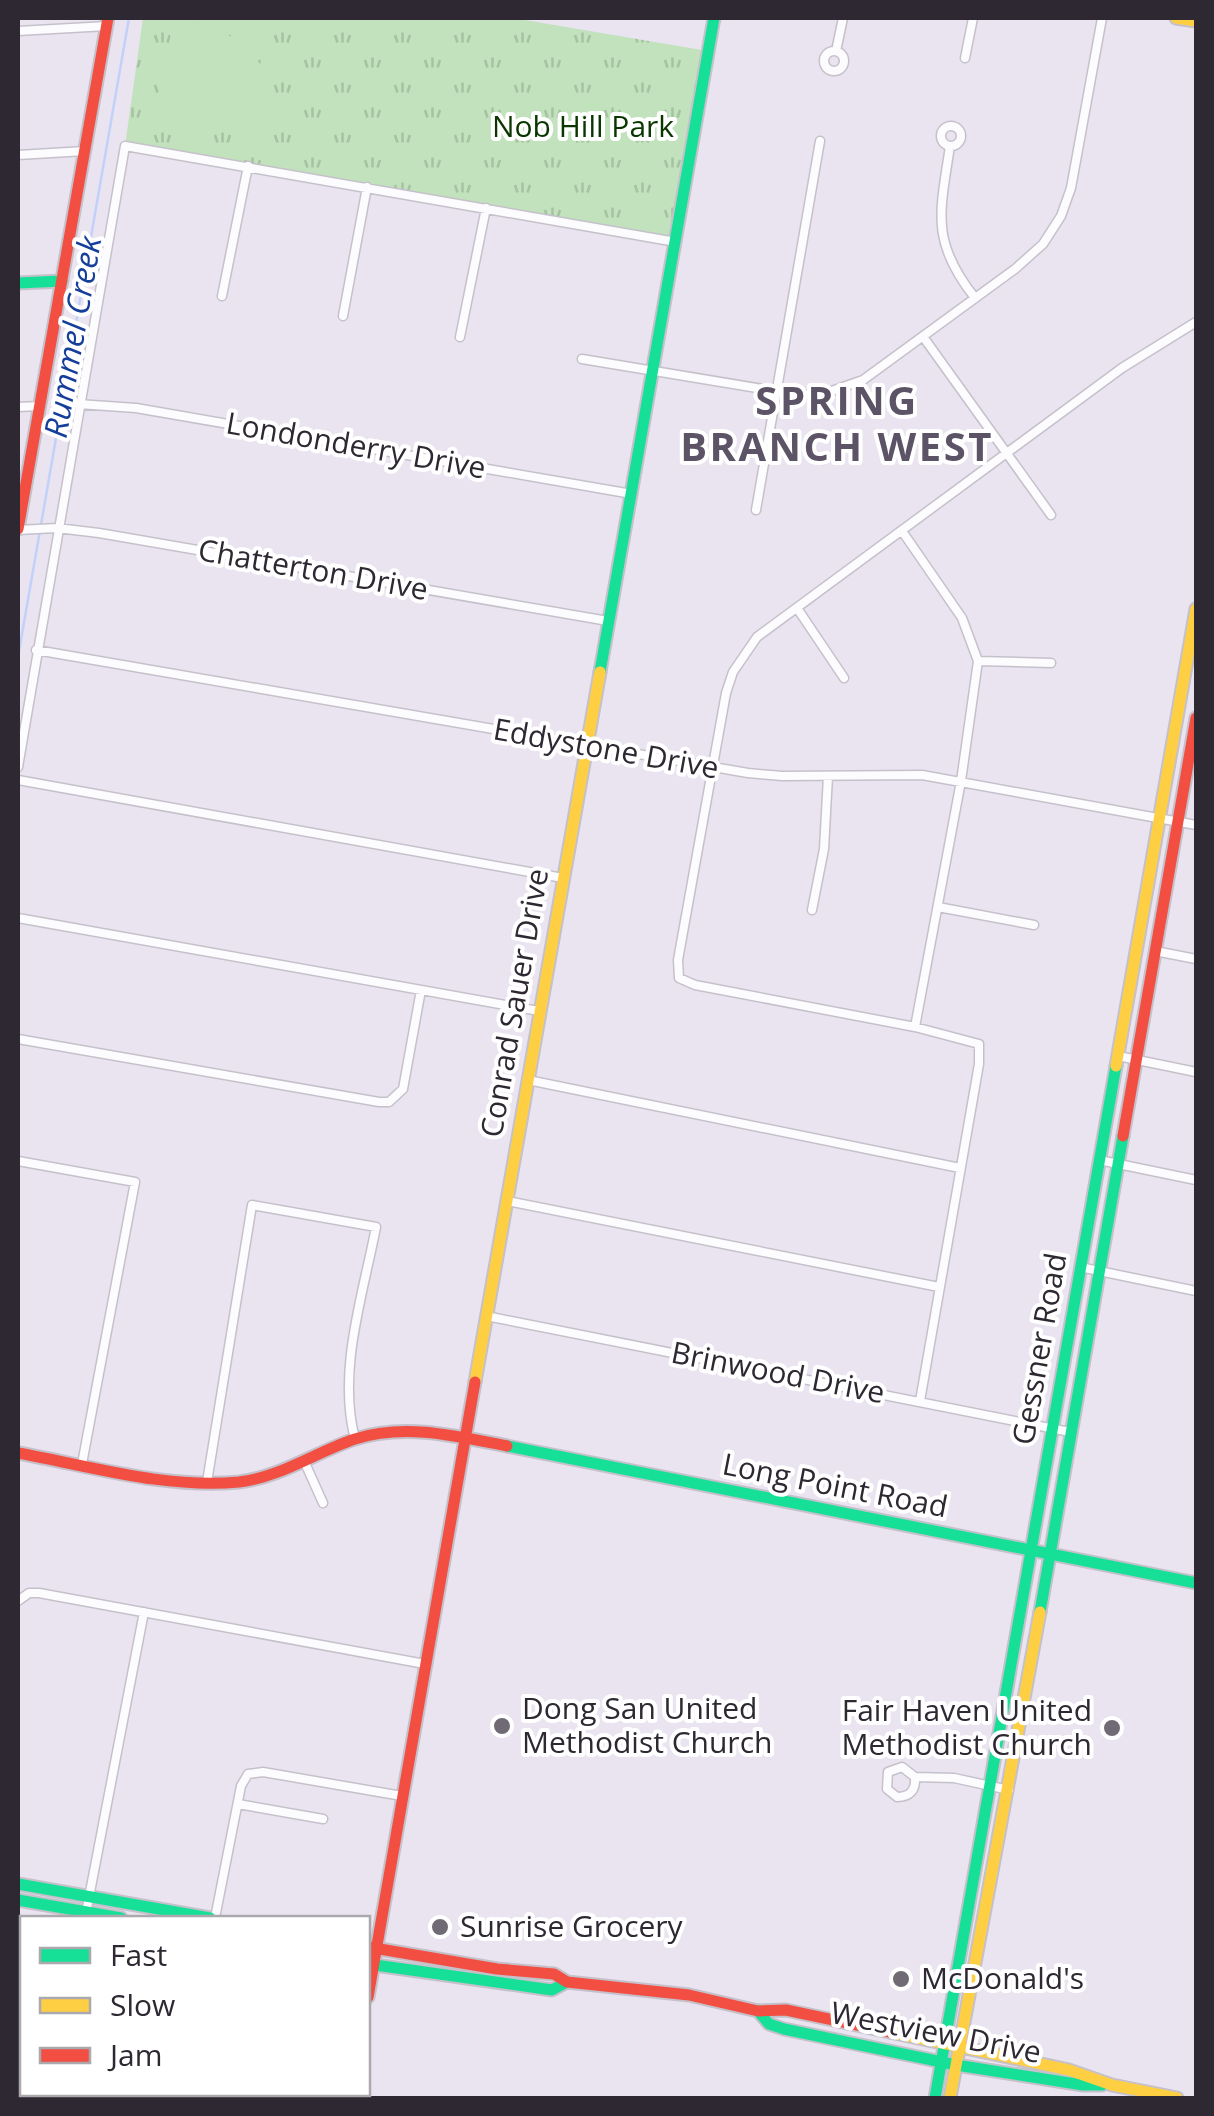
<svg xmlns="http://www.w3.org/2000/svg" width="1214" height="2116" font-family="'Open Sans',sans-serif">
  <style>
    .park { fill: url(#park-tufts) }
    .pitch { fill: #c1e2bc }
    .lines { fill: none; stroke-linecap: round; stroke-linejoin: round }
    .stream { stroke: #c1d1f9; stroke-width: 2.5 }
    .street-casing { stroke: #c5c1cb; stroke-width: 11 }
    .fast-casing { stroke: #c5c1cb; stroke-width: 15 }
    .slow-casing { stroke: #c5c1cb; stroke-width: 15 }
    .jam-casing { stroke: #c5c1cb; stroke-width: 15 }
    .street { stroke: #fcfbfd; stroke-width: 8 }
    .fast { stroke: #16e098; stroke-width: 11 }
    .slow { stroke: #ffcf43; stroke-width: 11 }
    .jam { stroke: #f24e42; stroke-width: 11 }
    .poi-dot { fill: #6f6a74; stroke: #fff; stroke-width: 4 }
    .labels { text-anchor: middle; stroke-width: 8; stroke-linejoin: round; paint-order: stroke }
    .park-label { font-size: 30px; fill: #0a3600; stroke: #fff }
    .street-label { font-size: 30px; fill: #2d2831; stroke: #fff }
    .poi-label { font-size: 30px; fill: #2d2831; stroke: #fff; text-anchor: start }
    .water-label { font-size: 32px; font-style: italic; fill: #153e9a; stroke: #fff }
    .district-label { font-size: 40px; font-weight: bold; letter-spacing: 2.5px; fill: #5c5366; stroke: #fff }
  </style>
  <defs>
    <pattern id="park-tufts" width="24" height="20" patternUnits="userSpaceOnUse" patternTransform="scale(2.5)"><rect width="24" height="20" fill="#c1e2bc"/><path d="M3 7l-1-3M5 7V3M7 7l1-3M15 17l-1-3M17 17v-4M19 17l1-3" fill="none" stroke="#a6c2a2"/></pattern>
  </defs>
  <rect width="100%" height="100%" fill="#eae4f1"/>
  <path class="park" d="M143,18h370l195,33 -32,191 -551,-96z"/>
  <path class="pitch" d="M174,18c33,-1 71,23 89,50 10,16 11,45 16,63h-65l-53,-10 -6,-6z"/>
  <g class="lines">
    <path class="stream" d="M18,657l111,-639"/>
    <defs>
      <path id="street" d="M18,31l89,-5
        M824 61a10 10 0 1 1 20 0a10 10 0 1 1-20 0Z
        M836,51l7,-33
        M965,58l8,-40
        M941 136a10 10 0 1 1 20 0a10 10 0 1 1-20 0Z
        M950,146c-10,67 -20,95 25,152
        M18,155l67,-4
        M222,296l26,-130
        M343,316l24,-129
        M460,337l26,-129
        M924,338l127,177
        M582,359l217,36 24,-1 40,-14 152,-111 28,-25 18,-28 10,-28 31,-170
        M78,404l58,4 496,86
        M18,407l22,-1
        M756,510l64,-369
        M18,530l39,-2 42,5 509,88
        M902,531l60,87 16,43 -17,120 -46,246
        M797,608l47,70
        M36,650l712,123 34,3 140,-1 274,50
        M978,661l73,2
        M18,767l107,-621 551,96
        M18,780l545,98
        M938,907l96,18
        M812,910l12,-61 4,-73
        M18,918l521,93
        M1155,951l41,8
        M18,1039l361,63h10l14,-13 18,-99
        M1118,1056l78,16
        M528,1080l432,88
        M1099,1160l97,20
        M18,1161l117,21 -53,282
        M507,1201l432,86
        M1080,1267l116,24
        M486,1316l584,116
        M920,1401l59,-337v-20l-64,-17 -220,-42 -16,-7 -1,-18 48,-267 7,-21 24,-35 365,-269 74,-46
        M305,1463l18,40
        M207,1482l45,-277 124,22c-13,68 -39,144 -21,212
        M18,1601l11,-8h10l386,71
        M915,1777c1,13 -5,20 -18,20l-10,-8 1,-17 14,-5 13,10 39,1 55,12
        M238,1804l85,15
        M85,1918l59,-306
        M215,1918l26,-132 7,-12 15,-2 139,24
        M56,2098l1,-4
        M185,2098l1,-4"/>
      <path id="fast" d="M18,283l44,-2
        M600,672l114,-654
        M507,1446l689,137
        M1040,1612l83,-476
        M18,1884l192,34
        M18,1900l103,18
        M368,1964l184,26 15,-8
        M758,2011l11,13 15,5 172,36 127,20h19
        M935,2098l181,-1032"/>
      <path id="slow" d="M1176,18l20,3
        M1116,1066l80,-457
        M475,1382l125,-710
        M890,2032l179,38 43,15 65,13
        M350,2098l1,-4
        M950,2098l90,-486"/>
      <path id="jam" d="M18,529l90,-511
        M1123,1136l73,-418
        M18,1453c72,13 147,36 221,29 42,-5 77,-30 116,-43 50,-16 102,-3 152,7
        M368,1947l129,22 57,5 13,8 122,13 69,16 28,-1 104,22
        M368,1997l107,-615"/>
    </defs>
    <use href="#street" class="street-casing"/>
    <use href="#fast" class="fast-casing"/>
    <use href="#slow" class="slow-casing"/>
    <use href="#jam" class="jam-casing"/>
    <use href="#street" class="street"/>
    <use href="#fast" class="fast"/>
    <use href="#slow" class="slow"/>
    <use href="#jam" class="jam"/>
  </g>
  <g class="poi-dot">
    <circle cx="502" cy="1726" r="10"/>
    <circle cx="1112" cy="1728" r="10"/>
    <circle cx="440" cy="1927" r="10"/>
    <circle cx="901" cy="1979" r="10"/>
  </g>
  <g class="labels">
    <g class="park-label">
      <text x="583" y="137">Nob Hill Park</text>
    </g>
    <g class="street-label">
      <text transform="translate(356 446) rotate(10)" y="10">Londonderry Drive</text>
      <text transform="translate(313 570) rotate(10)" y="10">Chatterton Drive</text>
      <text transform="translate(606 749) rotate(10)" y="10">Eddystone Drive</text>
      <text transform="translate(515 1003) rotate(-80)" y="10">Conrad Sauer Drive</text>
      <text transform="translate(1040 1349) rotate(-80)" y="10">Gessner Road</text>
      <text transform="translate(778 1373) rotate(11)" y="10">Brinwood Drive</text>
      <text transform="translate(835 1486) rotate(11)" y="10">Long Point Road</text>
      <text transform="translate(936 2033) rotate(11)" y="10">Westview Drive</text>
    </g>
    <g class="poi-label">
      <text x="522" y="1719">Dong San United<tspan x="522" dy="34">Methodist Church</tspan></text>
      <text x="1092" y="1721" text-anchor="end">Fair Haven United<tspan x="1092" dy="34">Methodist Church</tspan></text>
      <text x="460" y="1937">Sunrise Grocery</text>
      <text x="921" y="1989">McDonald's</text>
    </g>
    <g class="water-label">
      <text transform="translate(73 337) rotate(-80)" y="11">Rummel Creek</text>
    </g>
    <g class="district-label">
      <text x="837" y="415">SPRING<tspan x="837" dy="46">BRANCH WEST</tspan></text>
    </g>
  </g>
  <rect width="1214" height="2116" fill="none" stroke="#2d2831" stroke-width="40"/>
  <rect x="20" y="1916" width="350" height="180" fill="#ffffff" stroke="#aba9ad" stroke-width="2.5"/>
  <rect x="40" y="1948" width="50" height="15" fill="#16e098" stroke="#aba9ad" stroke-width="2.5"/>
  <text x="110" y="1966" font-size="30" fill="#2d2831">Fast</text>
  <rect x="40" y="1998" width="50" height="15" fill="#ffcf43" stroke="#aba9ad" stroke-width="2.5"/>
  <text x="110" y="2016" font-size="30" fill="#2d2831">Slow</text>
  <rect x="40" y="2048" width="50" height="15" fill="#f24e42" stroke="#aba9ad" stroke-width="2.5"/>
  <text x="110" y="2066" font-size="30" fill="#2d2831">Jam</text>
</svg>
